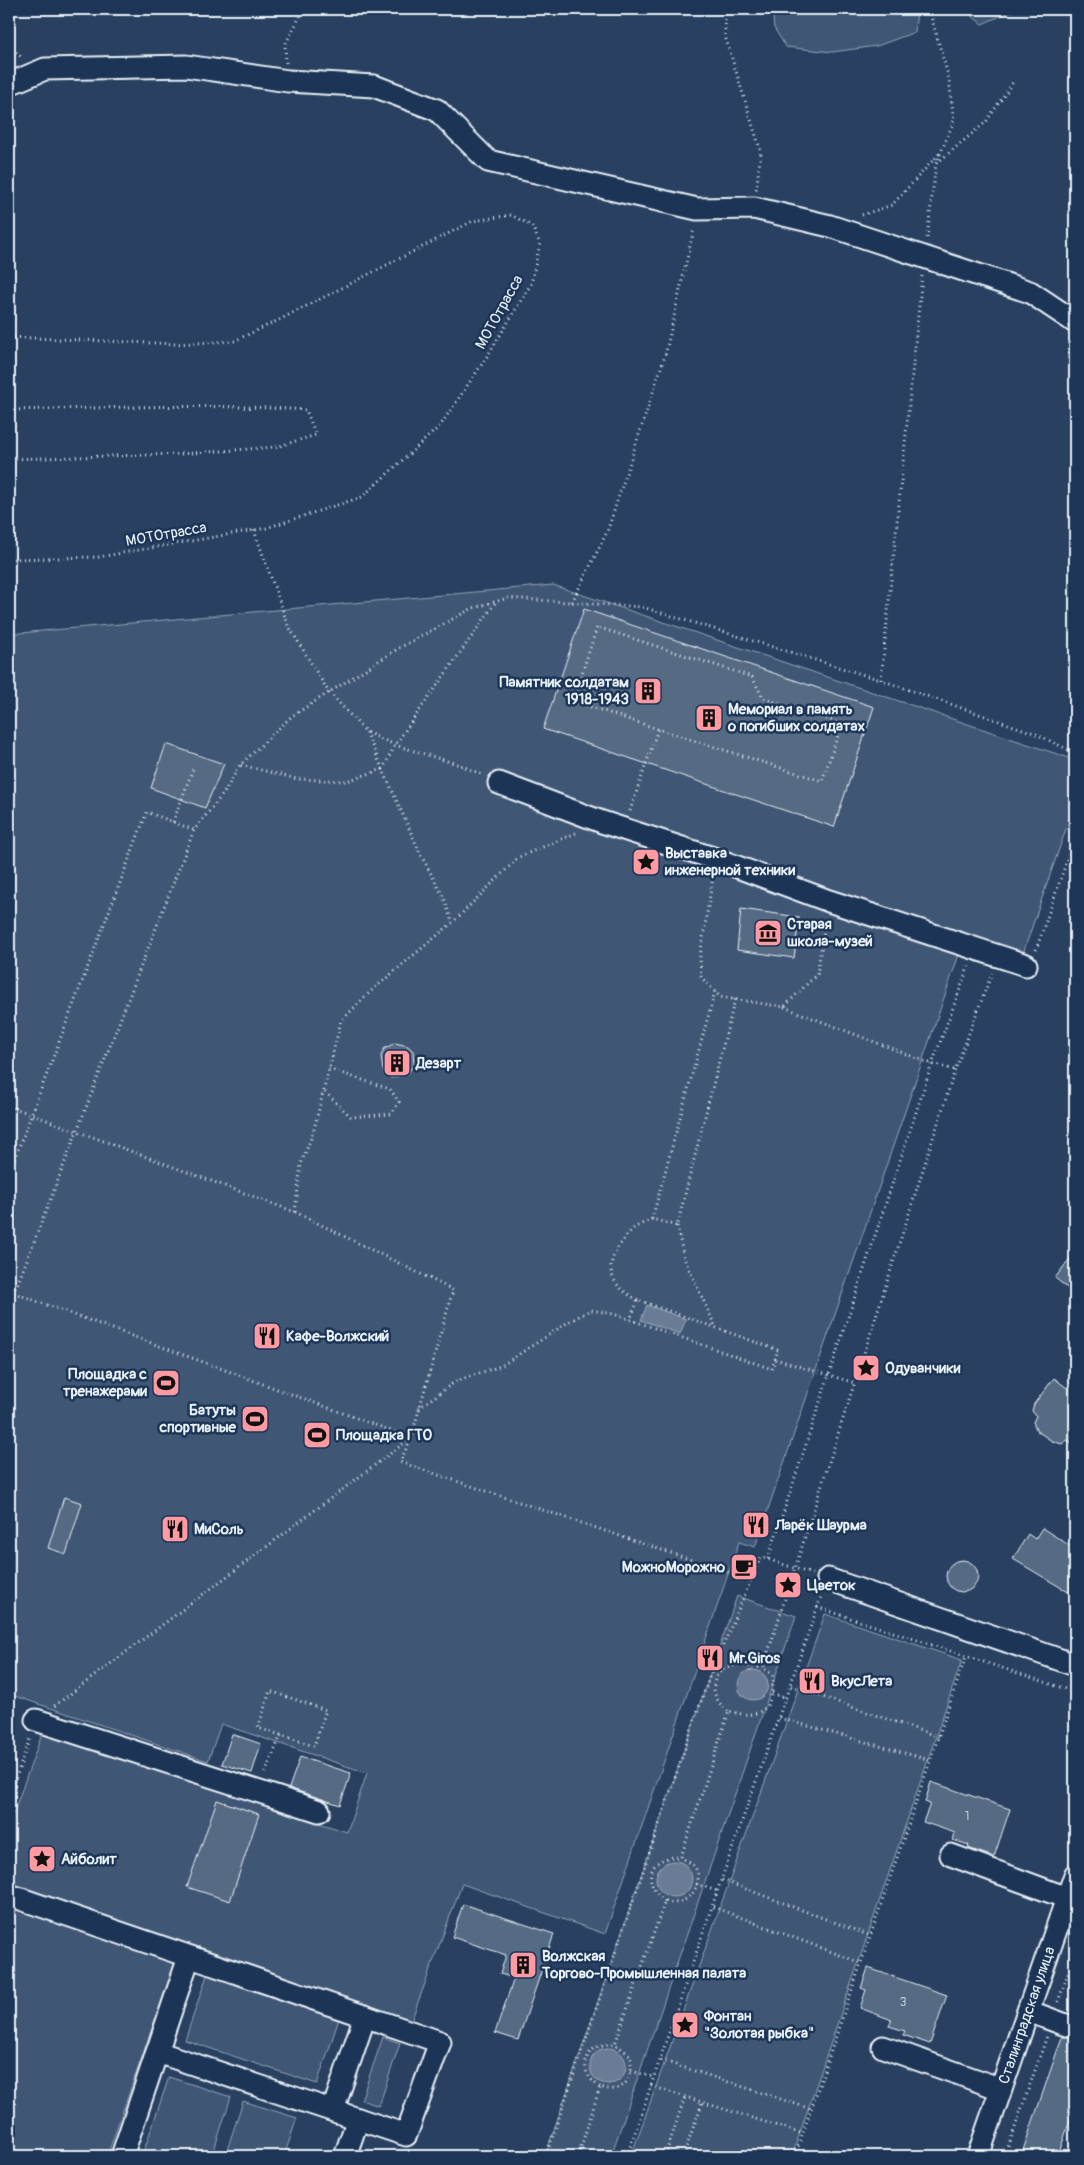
<svg xmlns="http://www.w3.org/2000/svg" width="1084" height="2165" font-family="Pangolin,sans-serif">
  <style>
    .green { fill: #415774; stroke: #94a4b6 }
    .water { fill: #6b7c95; stroke: #9dabbd }
    .building { fill: #556a83; stroke: #e8f1f8 }
    .lines { fill: none; stroke-linecap: round; stroke-linejoin: round }
    .minor-casing { stroke: #e8f1f8; stroke-width: 25 }
    .path { stroke: #e8f1f8; stroke-width: 3; stroke-dasharray: 1 4; stroke-linecap: butt }
    .minor { stroke: #1d3557; stroke-width: 21 }
    .labels { text-anchor: middle; stroke-width: 5; stroke-linejoin: round; paint-order: stroke }
    .number-label { font-size: 12px; fill: #c3cfdb }
    .street-label { font-size: 15px; fill: #e8f1f8; stroke: #1d3557 }
    .poi-label { font-size: 15px; font-weight: bold; fill: #e8f1f8; stroke: #1d3557; text-anchor: start }
  </style>
  <rect width="100%" height="100%" fill="#294061"/>
  <filter id="ink" filterUnits="userSpaceOnUse"><feTurbulence type="fractalNoise" baseFrequency=".02" numOctaves="2"/><feDisplacementMap in="SourceGraphic" scale="10" xChannelSelector="R" yChannelSelector="G"/><feConvolveMatrix kernelMatrix="1 2 1 2 8 2 1 2 1" color-interpolation-filters="sRGB"/></filter>
  <g filter="url(#ink)">
    <path class="green" d="M772,9h144l1,1 -2,22 -38,14 -45,6 -46,-5 -12,-19z
      M963,9h54l-35,15z
      M553,585l522,175v43l-53,153 -57,-19 -210,610 -16,-5 -134,392 -143,-50 -51,137 -402,-139v-57l33,-91 305,98 20,-59 -146,-49 -13,37 -193,-65 -6,15v-1077z
      M737,1596l59,20 -185,540h-66z
      M825,1614l137,46 -170,496h-161z
      M9,1905l166,58 -68,193h-98z
      M207,1975l132,44 -22,65 -132,-44z
      M383,2037l17,6 -21,63 -18,-6z
      M169,2077l62,20 -19,59h-70z
      M243,2101l54,17 -13,38h-59z"/>
    <path class="water" d="M647,1305l39,14 -6,15 -39,-14z
      M738 1685a15 15 0 1 1 30 0a15 15 0 1 1-30 0Z
      M656 1879a18 18 0 1 1 36 0a18 18 0 1 1-36 0Z
      M590 2066a18 18 0 1 1 36 0a18 18 0 1 1-36 0Z"/>
    <path class="building" d="M584,609l290,98 -40,120 -291,-98z
      M166,744l58,20 -19,44 -54,-20z
      M741,909l58,8 -5,41 -57,-8z
      M395,1043l13,3 5,5 1,13 -6,9 -17,5 -8,-8 -2,-14 3,-7z
      M1075,1252v42l-20,-16z
      M1075,1377v68l-8,-5 -5,4 -10,-3 -15,-10 -4,-9 3,-6 -4,-5 2,-7 20,-26 13,10z
      M64,1497l18,6 -16,51 -18,-6z
      M1042,1528l33,21v47l-62,-37 15,-25 7,5z
      M946 1576a16 16 0 1 1 32 0a16 16 0 1 1-32 0Z
      M807,1671l15,5 -4,14 -16,-4z
      M232,1734l29,10 -9,29 -30,-9z
      M300,1757l51,16 -11,32 -51,-17z
      M931,1782l79,27 -16,48 -26,-9 1,-3 -16,-5 2,-7 -32,-11 7,-18 -5,-2z
      M217,1800l42,14 -29,87 -43,-14z
      M463,1904l91,30 -36,106 -23,-7 19,-55 -14,-4 6,-19 -54,-18z
      M868,1968l79,27 -17,49 -27,-9 2,-4 -16,-5 3,-6 -32,-12 6,-18 -5,-2z
      M1075,2033v72l-17,51h-37l41,-119h7z"/>
    <g class="lines">
      <defs>
        <g id="minor">
          <path d="M9,84l36,-15 141,-3 102,15 86,5 63,24 51,51 209,48 57,-1 76,18 200,66 45,30"/>
          <path d="M499,783l103,39 114,37 113,42 197,64"/>
          <path d="M828,1579l247,86"/>
          <path d="M36,1720l283,91"/>
          <path d="M951,1855l116,43"/>
          <path d="M9,1895l431,147 -34,93 -249,-83"/>
          <path d="M1028,2011l38,14"/>
          <path d="M883,2047l118,42"/>
          <path d="M333,2110l32,-94"/>
          <path d="M122,2156l67,-199"/>
          <path d="M345,2156l13,-37"/>
          <path id="s1" d="M978,2156l97,-281"/>
        </g>
      </defs>
      <use href="#minor" class="minor-casing"/>
      <path class="path" d="M725,9v27l36,116 -5,39
        M9,45l13,13
        M286,63l-1,-18 19,-36
        M937,163l49,-41 27,-40
        M862,215l30,-10 47,-51
        M927,238l9,-74 18,-43 -5,-42 -20,-70
        M922,276l-41,404 153,53 41,20
        M9,337l167,7 58,-3 43,-20 196,-100 38,-6 21,11 8,18 -9,40 -43,71 -48,71 -78,71 -96,31 -167,29 -90,2
        M9,410c99,-2 199,-7 297,0l10,25 -40,12 -96,7 -171,5
        M254,530l34,95 40,66 38,41 29,13 65,20 23,10
        M572,602l35,-70 58,-176 29,-128
        M366,732l54,121 24,45 8,24
        M241,765l56,14 50,2 36,-12 12,-24 101,-143
        M630,811l28,-82 164,52 20,-57 -79,-26 -11,-21 -155,-50 -24,74 85,28
        M173,822l20,-53
        M713,877l-13,79 1,21 19,20 64,10 33,-33 9,-55
        M1036,950l39,-113
        M784,1007l148,57 23,6
        M325,1092l26,25 40,-3 8,-12 -9,-13 -61,-20
        M9,1106l286,106 158,78 -42,148 -358,269
        M9,1173l138,-361 47,18
        M295,1212l6,-48 12,-31 28,-112 30,-30 81,-68 67,-66 57,-24
        M652,1219l63,-227
        M677,1226l7,32 32,70
        M9,1291l402,147 -11,24 351,118
        M14,1293l180,-463 30,-37 16,-28 52,-49 107,-68 74,-40 35,-10 134,9 239,73
        M638,1300c-26,-13 -36,-31 -17,-57 4,-5 8,-11 13,-15 5,-3 12,-6 18,-9l25,7 58,-227
        M775,1359l80,24
        M419,1408l37,-27 45,-15 69,-45 21,-11 23,4 158,55 6,-19 -140,-50 -8,20
        M768,1559l164,-495 37,-99
        M817,1607l258,85
        M791,1686l148,51
        M772,1693l14,6
        M728,1711c-18,-12 -21,-39 4,-45 9,-2 22,1 31,2
        M779,1718l151,42
        M265,1773l16,-38 33,11 12,-36 -56,-19 -12,37 23,7
        M9,1797l21,-59
        M722,1880l149,56
        M696,1884l21,7
        M665,1901c-25,-19 -16,-46 16,-44
        M713,1907l148,56
        M1058,2002l17,-49
        M661,2060l150,49
        M631,2071l22,6
        M651,2086l152,48
        M600,2087c-25,-16 -16,-45 15,-43
        M413,2152l11,4
        M546,2156l163,-478 52,-121 51,17
        M578,2156l22,-69c24,9 35,-10 30,-32l-15,-11 50,-143c21,9 42,-18 29,-35 -3,-3 -9,-6 -13,-9l48,-146c33,10 45,-3 44,-36l-10,-7 192,-598 37,-97
        M627,2156l90,-264 104,-295
        M665,2156l20,-59
        M683,2156l19,-53
        M795,2156l171,-500
        M1005,2156l42,-120"/>
      <use href="#minor" class="minor"/>
    </g>
  </g>
  <defs>
    <symbol id="building-square" viewBox="-11 -11 22 22"><rect x="-9" y="-9" width="18" height="18" rx="4" fill="#ff9aa2" stroke="#1d3557"/><path d="M-4-6H4V6H1V3H-1V6H-4ZM-2.5-4.3h1.7v1.8h-1.7ZM.8-4.3h1.7v1.8H.8ZM-2.5-1h1.7V.8h-1.7ZM.8-1h1.7V.8H.8Z" fill="#111"/></symbol>
    <symbol id="sight-square" viewBox="-11 -11 22 22"><rect x="-9" y="-9" width="18" height="18" rx="4" fill="#ff9aa2" stroke="#1d3557"/><path d="M0-6L1.8-2.2L6-1.7L2.9 1.2L3.7 5.4L0 3.3L-3.7 5.4L-2.9 1.2L-6-1.7L-1.8-2.2Z" fill="#111"/></symbol>
    <symbol id="museum-square" viewBox="-11 -11 22 22"><rect x="-9" y="-9" width="18" height="18" rx="4" fill="#ff9aa2" stroke="#1d3557"/><path d="M0-6L6-3V-2H-6V-3ZM-5-1h2V3h-2ZM-1-1h2V3h-2ZM3-1h2V3H3ZM-6 4H6V6H-6Z" fill="#111"/></symbol>
    <symbol id="restaurant-square" viewBox="-11 -11 22 22"><rect x="-9" y="-9" width="18" height="18" rx="4" fill="#ff9aa2" stroke="#1d3557"/><path d="M-5-6h1v4h1v-4h1v4h1v-4h1v5L-1.5 .5V6h-2V.5L-5-1ZM5-6V6H3V1.5H1.5Q1.5-4 5-6Z" fill="#111"/></symbol>
    <symbol id="stadium-square" viewBox="-11 -11 22 22"><rect x="-9" y="-9" width="18" height="18" rx="4" fill="#ff9aa2" stroke="#1d3557"/><path d="M0-5a6.5 5 0 1 0 0 10a6.5 5 0 1 0 0-10ZM-3.5-1.8h7v3.6h-7Z" fill="#111"/></symbol>
    <symbol id="cafe-square" viewBox="-11 -11 22 22"><rect x="-9" y="-9" width="18" height="18" rx="4" fill="#ff9aa2" stroke="#1d3557"/><path d="M-5.5-4.5H6V0H3Q3 3.5 0 3.5H-2.5Q-5.5 3.5-5.5 0ZM3-3.2v2h1.7v-2ZM-6 4.5H4V6H-6Z" fill="#111"/></symbol>
  </defs>
  <g fill-rule="evenodd">
    <use href="#building-square" x="632" y="675" width="32" height="32"/>
    <use href="#building-square" x="693" y="702" width="32" height="32"/>
    <use href="#sight-square" x="630" y="846" width="32" height="32"/>
    <use href="#museum-square" x="752" y="917" width="32" height="32"/>
    <use href="#building-square" x="381" y="1047" width="32" height="32"/>
    <use href="#restaurant-square" x="251" y="1320" width="32" height="32"/>
    <use href="#sight-square" x="850" y="1352" width="32" height="32"/>
    <use href="#stadium-square" x="150" y="1367" width="32" height="32"/>
    <use href="#stadium-square" x="239" y="1403" width="32" height="32"/>
    <use href="#stadium-square" x="301" y="1419" width="32" height="32"/>
    <use href="#restaurant-square" x="740" y="1509" width="32" height="32"/>
    <use href="#restaurant-square" x="159" y="1513" width="32" height="32"/>
    <use href="#cafe-square" x="728" y="1551" width="32" height="32"/>
    <use href="#sight-square" x="772" y="1569" width="32" height="32"/>
    <use href="#restaurant-square" x="694" y="1642" width="32" height="32"/>
    <use href="#restaurant-square" x="796" y="1665" width="32" height="32"/>
    <use href="#sight-square" x="26" y="1843" width="32" height="32"/>
    <use href="#building-square" x="507" y="1949" width="32" height="32"/>
    <use href="#sight-square" x="669" y="2009" width="32" height="32"/>
  </g>
  <g class="labels">
    <g class="number-label">
      <text x="967" y="1820">1</text>
      <text x="903" y="2006">3</text>
    </g>
    <g class="street-label">
      <text transform="translate(499 312) rotate(-61)" y="5">МОТОтрасса</text>
      <text transform="translate(166 534) rotate(-10)" y="5">МОТОтрасса</text>
      <text dy="5" stroke="none"><textPath href="#s1" startOffset="149">Сталинградская улица</textPath></text>
    </g>
    <g class="poi-label">
      <text x="629" y="687" text-anchor="end">Памятник солдатам<tspan x="629" dy="17">1918-1943</tspan></text>
      <text x="728" y="714">Мемориал в память<tspan x="728" dy="17">о погибших солдатах</tspan></text>
      <text x="665" y="858">Выставка<tspan x="665" dy="17">инженерной техники</tspan></text>
      <text x="787" y="929">Старая<tspan x="787" dy="17">школа-музей</tspan></text>
      <text x="416" y="1068">Дезарт</text>
      <text x="286" y="1341">Кафе-Волжский</text>
      <text x="885" y="1373">Одуванчики</text>
      <text x="147" y="1379" text-anchor="end">Площадка с<tspan x="147" dy="17">тренажерами</tspan></text>
      <text x="236" y="1415" text-anchor="end">Батуты<tspan x="236" dy="17">спортивные</tspan></text>
      <text x="336" y="1440">Площадка ГТО</text>
      <text x="775" y="1530">Ларёк Шаурма</text>
      <text x="194" y="1534">МиСоль</text>
      <text x="725" y="1572" text-anchor="end">МожноМорожно</text>
      <text x="807" y="1590">Цветок</text>
      <text x="729" y="1663">Mr.Giros</text>
      <text x="831" y="1686">ВкусЛета</text>
      <text x="61" y="1864">Айболит</text>
      <text x="542" y="1961">Волжская<tspan x="542" dy="17">Торгово-Промышленная палата</tspan></text>
      <text x="704" y="2021">Фонтан<tspan x="704" dy="17">"Золотая рыбка"</tspan></text>
    </g>
  </g>
  <rect width="1084" height="2165" fill="none" stroke="#1d3557" stroke-width="30"/>
  <rect x="15" y="15" width="1054" height="2135" fill="none" stroke="#e8f1f8" stroke-width="2" filter="url(#ink)"/>
</svg>
